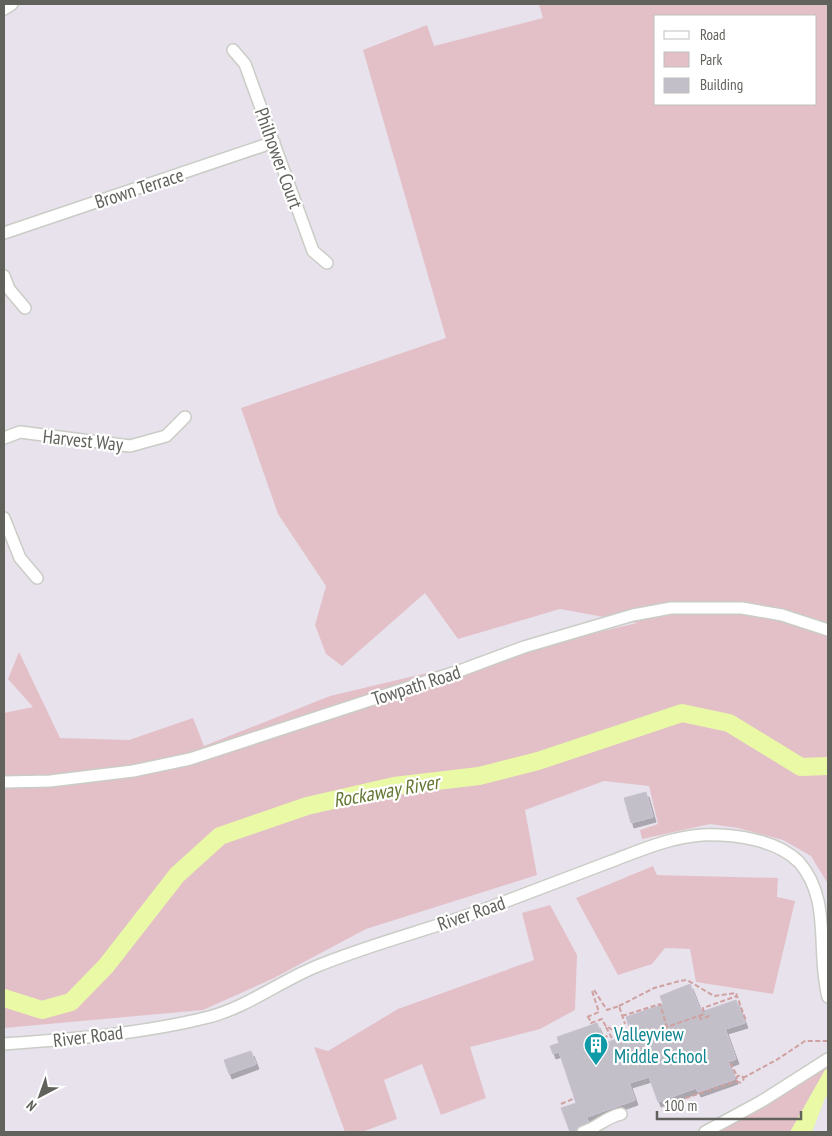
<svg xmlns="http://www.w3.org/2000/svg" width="832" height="1136" font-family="'PT Sans Narrow',sans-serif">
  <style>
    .green { fill: #e3c0c8; fill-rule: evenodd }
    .water { fill: #e9f9a5 }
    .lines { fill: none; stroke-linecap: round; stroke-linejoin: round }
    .river { stroke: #e9f9a5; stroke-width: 18 }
    .building { fill: #c2bfc8; stroke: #c8c1d1; filter: url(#shadow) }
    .minor-casing { stroke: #caccc6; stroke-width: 14 }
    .path { stroke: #cfa2a1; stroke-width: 2; stroke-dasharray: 5 2.5; stroke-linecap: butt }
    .minor { stroke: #fff; stroke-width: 11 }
    .labels { text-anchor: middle; stroke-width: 4.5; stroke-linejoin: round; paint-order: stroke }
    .street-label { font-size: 19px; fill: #60625b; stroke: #fff }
    .culture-label { font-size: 19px; fill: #0d838f; stroke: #fff; text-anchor: start }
    .water-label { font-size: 20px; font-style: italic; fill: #647733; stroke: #fff }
  </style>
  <defs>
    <filter id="shadow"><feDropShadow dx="3" dy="5" stdDeviation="0" flood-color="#0004"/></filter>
  </defs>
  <rect width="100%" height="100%" fill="#e8e2ec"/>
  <path class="green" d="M539,4h289v880l-17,-28 -28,-16 -45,-12 -28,-4 -68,15 -2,-9 18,-6 -9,-38 -45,-5 -79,29 12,65 -171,54 -94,50 -69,31 -199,18v-315l29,-6 -25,-28 11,-27 41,86 69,2 64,-22 11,28 126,-50 307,-73 -77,-14 -102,30 -33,-46 -83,73 -16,-12 -11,-29 11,-39 -48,-72 -37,-106 205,-70 -83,-288 64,-25 7,21 109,-28zM656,16h160v88h-160z
    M653,866l4,9 121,3 -1,19 18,4 -22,93 -77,-12 -6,-33 -25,-1 -13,16 -34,11 -42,-77z
    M550,905l27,50 -2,55 -35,19 -70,18 16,51 -45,17 -19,-51 -38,16 13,39 -35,13h-17l-31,-85 14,4 70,-42 136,-49 -12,-47z
    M828,1055v14l-3,1 -35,62h-92z"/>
  <path class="water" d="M828,1069v26l-3,3 -13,34h-22l35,-62z"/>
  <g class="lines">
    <path class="river" d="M4,998l38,12 29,-8 35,-36 71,-91 43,-39 87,-30 87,-20 85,-10 59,-15 144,-48 47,10 72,44 27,-1"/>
  </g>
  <path class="building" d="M646,792l7,25 -22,6 -7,-25z
    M690,984l11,28 35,-12 9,23 -20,6 11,30 -8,3 7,17 -37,13 -2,-4 -38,14 -9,-25 -20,6 6,17 -48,17 1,5 -10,5 -2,4 -6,1 -9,-24 15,-5 -17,-51 -6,2 -3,-8 9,-3 -2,-6 40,-14 8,20 26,-9 -5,-17 37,-13 -3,-8z
    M251,1051l5,13 -27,10 -5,-14z"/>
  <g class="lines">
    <defs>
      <path id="minor" d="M4,9l8,-5
        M233,50l12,14 68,187 14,12
        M4,233l270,-91
        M4,276l5,13 16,19
        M4,438l16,-6 110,14 36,-10 19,-19
        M4,518l16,40 17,20
        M4,782l46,-1 83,-10 57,-12 272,-89 62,-23 109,-32 38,-7h71l40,7 46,15
        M4,1044c68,-5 138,-10 205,-27 38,-10 70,-35 106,-50 55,-23 113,-37 168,-57 43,-16 86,-33 129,-49 29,-11 59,-24 90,-26 31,-1 74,4 97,27 33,38 17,88 29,135
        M583,1132c14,-4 23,-15 38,-18
        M705,1132l57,-31 66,-42"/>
    </defs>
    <use href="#minor" class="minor-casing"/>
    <path class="path" d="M619,1006l35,-18 26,-7 7,-1 27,16 22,-3 1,3
      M588,1016l3,7 11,-4 3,6 12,8 4,11
      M622,1016l38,-12 7,23 37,-13 -1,-6 34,-12 9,25
      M699,1016l2,3 11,-4
      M587,1017l12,-5 -7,-21 2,-1 13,20 12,-4 6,18
      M606,1027l7,13
      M603,1038l7,-3
      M730,1065l1,-1 6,12
      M736.5 1079a3.5 3.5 0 1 1 7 0a3.5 3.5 0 1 1-7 0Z
      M743,1078l35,-19 27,-18h23
      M671,1103l66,-22
      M561,1104l14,-6"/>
    <use href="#minor" class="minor"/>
  </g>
  <defs>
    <symbol id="building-pin" viewBox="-11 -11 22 30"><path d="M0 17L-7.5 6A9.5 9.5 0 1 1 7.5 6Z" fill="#0f9aa8" stroke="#fff"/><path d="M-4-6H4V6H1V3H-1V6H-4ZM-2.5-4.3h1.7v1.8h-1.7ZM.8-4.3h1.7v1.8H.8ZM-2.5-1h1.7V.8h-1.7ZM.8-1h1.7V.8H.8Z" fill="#fff"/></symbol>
  </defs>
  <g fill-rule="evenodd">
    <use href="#building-pin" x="582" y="1031" width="28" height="38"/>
  </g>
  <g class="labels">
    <g class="street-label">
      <text transform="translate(279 158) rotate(70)" y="7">Philhower Court</text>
      <text transform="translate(139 188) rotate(-18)" y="7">Brown Terrace</text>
      <text transform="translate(83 440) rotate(6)" y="7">Harvest Way</text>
      <text transform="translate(416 685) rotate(-18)" y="7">Towpath Road</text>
      <text transform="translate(471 913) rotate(-19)" y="7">River Road</text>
      <text transform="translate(88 1036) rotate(-7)" y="7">River Road</text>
    </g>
    <g class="culture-label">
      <text x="614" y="1041">Valleyview<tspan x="614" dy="22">Middle School</tspan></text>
    </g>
    <g class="water-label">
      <text transform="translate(386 791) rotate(-10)" y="7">Rockaway River</text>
    </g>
  </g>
  <rect width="832" height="1136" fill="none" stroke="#60625b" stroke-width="10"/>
  <rect x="654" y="15" width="162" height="90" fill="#ffffff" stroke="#bfc0bd"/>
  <rect x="664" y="31" width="25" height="8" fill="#ffffff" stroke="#bfc0bd"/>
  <text x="700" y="40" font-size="15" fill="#60625b">Road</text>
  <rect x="664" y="52" width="25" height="15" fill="#e3c0c8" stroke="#bfc0bd"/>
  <text x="700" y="65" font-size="15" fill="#60625b">Park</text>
  <rect x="664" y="78" width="25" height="15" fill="#c2bfc8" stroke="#bfc0bd"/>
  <text x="700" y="90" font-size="15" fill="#60625b">Building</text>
  <g transform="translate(40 1096) rotate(221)" stroke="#ffffff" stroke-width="4" paint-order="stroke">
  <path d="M0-4L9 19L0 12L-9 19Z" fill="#60625b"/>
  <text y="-8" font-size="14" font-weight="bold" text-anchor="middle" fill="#60625b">N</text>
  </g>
  <path d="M657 1111v8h144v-8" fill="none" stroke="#60625b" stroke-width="2.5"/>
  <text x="664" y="1111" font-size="15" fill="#60625b" stroke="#ffffff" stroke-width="4" paint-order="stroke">100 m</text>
</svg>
